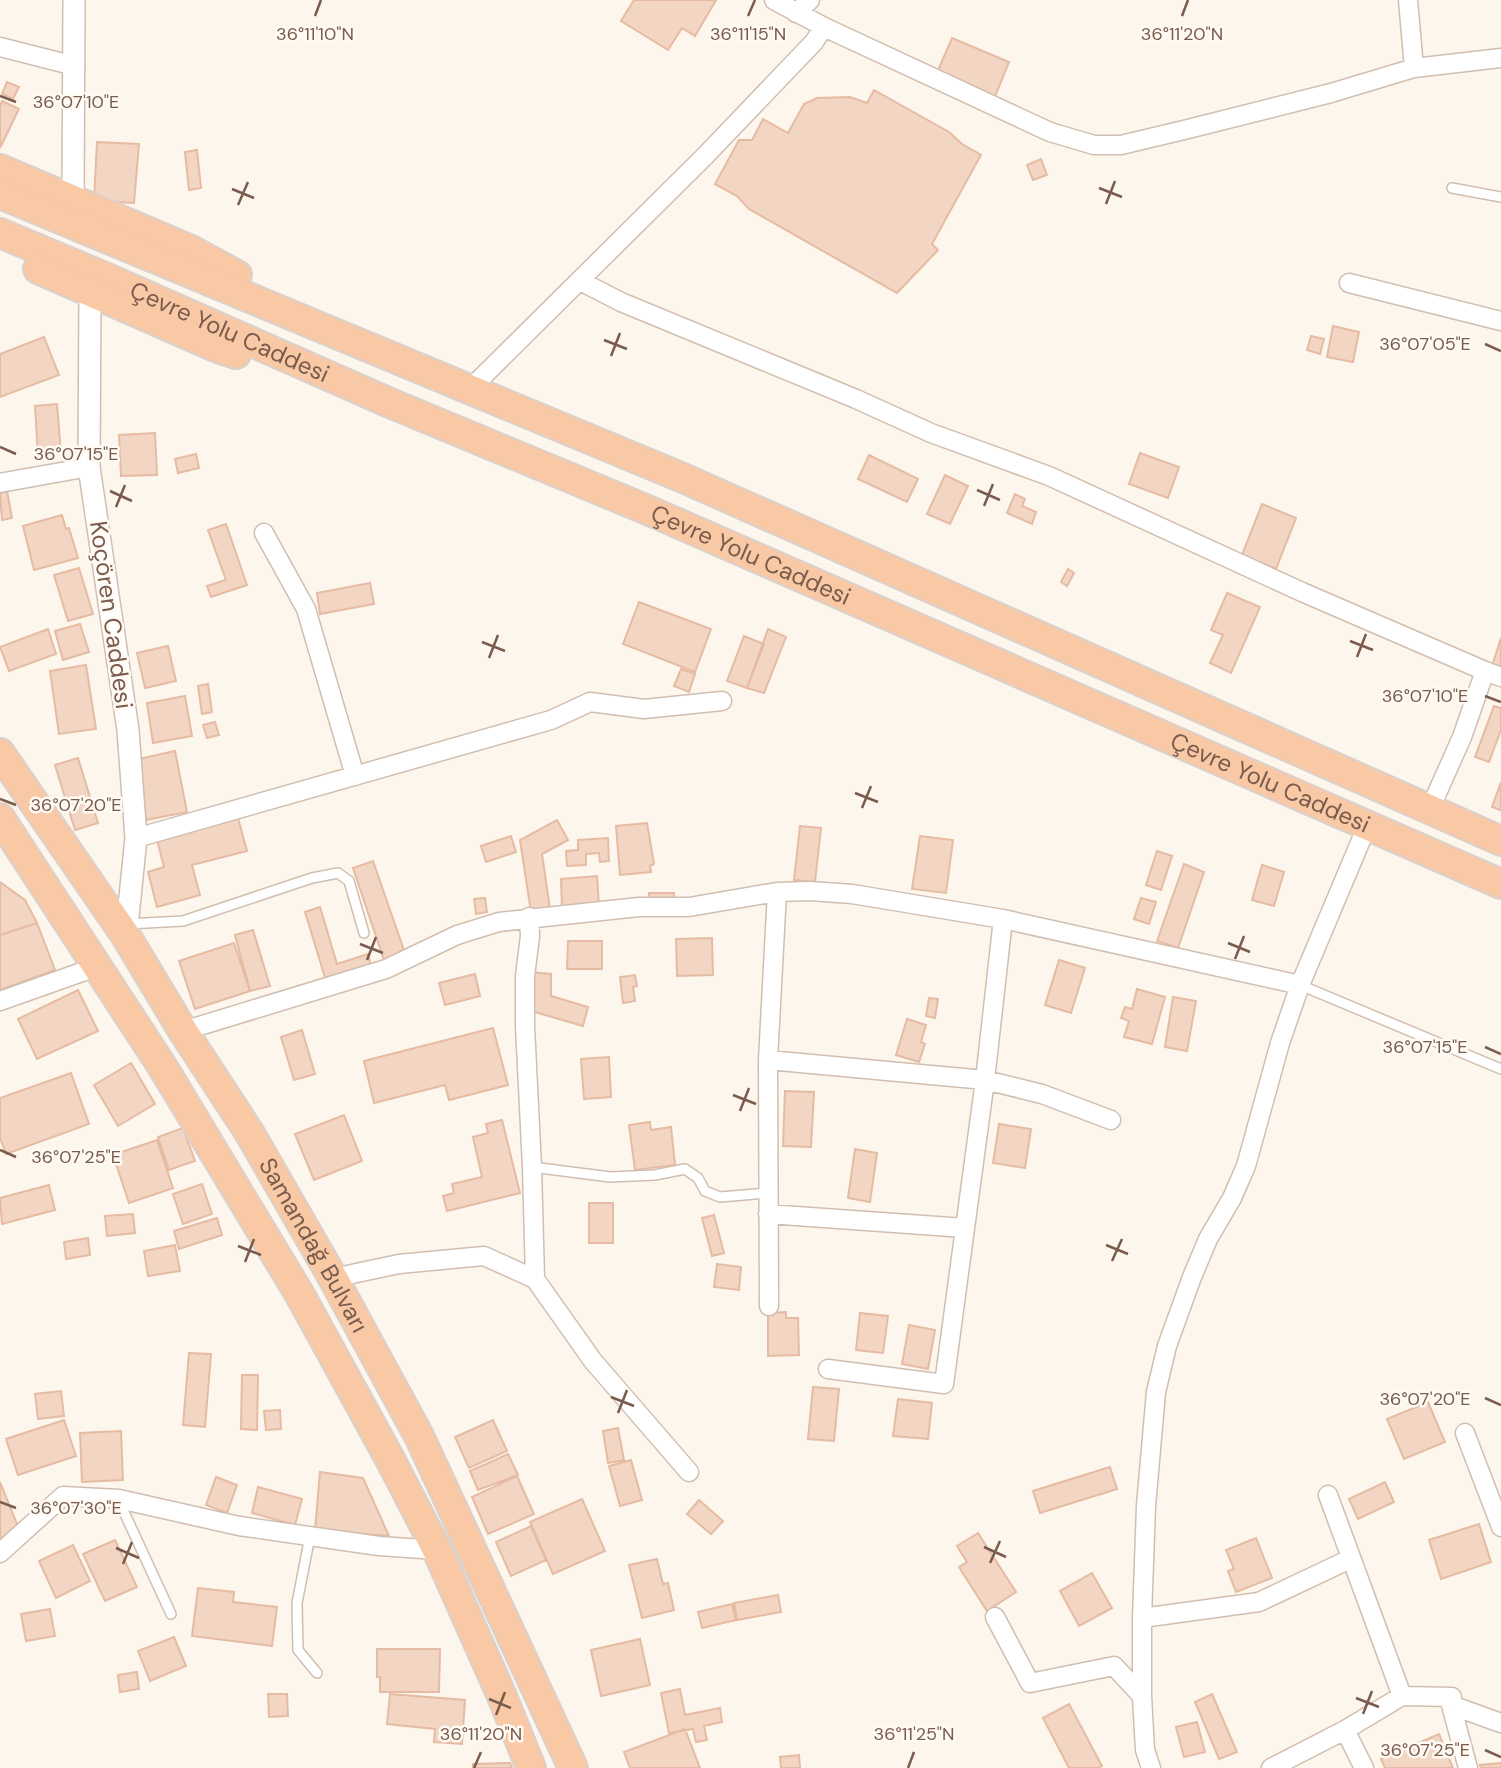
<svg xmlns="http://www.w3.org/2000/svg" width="1501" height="1768" font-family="'DM Sans',sans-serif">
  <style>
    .building { fill: #f3d5c3; stroke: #e6bba3; stroke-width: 2 }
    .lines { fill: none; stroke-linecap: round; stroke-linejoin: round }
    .service-casing { stroke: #d1beb0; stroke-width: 12 }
    .minor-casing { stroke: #d1beb0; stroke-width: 21 }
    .tertiary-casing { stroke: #d1beb0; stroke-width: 24 }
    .trunk-casing { stroke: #dad1cd; stroke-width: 32 }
    .service { stroke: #fff; stroke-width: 9 }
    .minor { stroke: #fff; stroke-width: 18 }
    .tertiary { stroke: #fff; stroke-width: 21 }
    .trunk { stroke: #f9c8a4; stroke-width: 28 }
    .ticks { fill: none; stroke: #7a5c4d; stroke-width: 2.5 }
    .labels { text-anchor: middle; stroke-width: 5; stroke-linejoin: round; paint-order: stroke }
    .street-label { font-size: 24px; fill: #7a5c4d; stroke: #fffaf3 }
    .ticks-label { font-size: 18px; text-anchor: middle; fill: #7a5c4d; stroke: #fffaf3; stroke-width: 5; stroke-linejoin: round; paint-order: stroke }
  </style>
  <rect width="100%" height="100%" fill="#fdf6ec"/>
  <path class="building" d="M634,0h82l-21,36 -13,-8 -14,22 -47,-29z
    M952,38l57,24 -15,37 -58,-24z
    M7,82l12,5 -6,12 -11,-5z
    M874,90l75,42 13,12 19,11 -49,89 6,6 -41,43 -148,-84 -12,-13 -22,-12 24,-44h13l11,-21 25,14 16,-29 13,-6 33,-1 17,6z
    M2,101l17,8 -19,39v-42z
    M97,142l42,2 -5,59 -40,-2z
    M197,150l4,38 -12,2 -4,-38z
    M1041,159l6,16 -14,5 -6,-15z
    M1333,326l26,6 -6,30 -26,-5z
    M1311,336l13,3 -4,15 -13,-4z
    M44,337l15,38 -59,22v-43z
    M57,404l4,49 -23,2 -3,-49z
    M155,433l2,42 -36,1 -2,-41z
    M1140,453l39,14 -11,31 -39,-14z
    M196,454l3,14 -21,5 -3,-14z
    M869,455l49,24 -11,23 -49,-23z
    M945,475l23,11 -18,38 -23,-10z
    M7,491l5,27 -10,2 -2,-27z
    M1015,494l10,5 -3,7 14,6 -4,12 -25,-11z
    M1262,504l34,14 -20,51 -34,-14z
    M62,515l4,14 3,-1 9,30 -44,12 -11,-44z
    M226,524l21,61 -36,12 -4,-11 19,-6 -18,-50z
    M79,568l14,46 -25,7 -14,-46z
    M1068,569l6,4 -7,13 -6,-4z
    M370,583l4,21 -54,10 -3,-21z
    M1227,593l33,14 -29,66 -21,-10 13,-28 -12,-5z
    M639,602l72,27 -16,43 -72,-28z
    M80,624l9,28 -26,8 -8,-29z
    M48,629l8,25 -47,17 -9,-24z
    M768,629l18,8 -22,56 -17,-5z
    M744,636l20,8 -17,44 -20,-7z
    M1501,638v31l-9,-3z
    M168,646l8,35 -31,7 -8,-35z
    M86,665l10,64 -37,5 -9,-63z
    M681,669l14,5 -6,18 -15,-6z
    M208,684l4,28 -10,2 -4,-28z
    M185,696l7,40 -39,7 -6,-40z
    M1494,706l7,2v22l-12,32 -14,-5z
    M215,722l4,13 -12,3 -4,-13z
    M175,751l12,61 -41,8 -12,-60z
    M78,758l20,65 -23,7 -20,-65z
    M1501,782v26l-1,2 -8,-3z
    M238,818l9,33 -55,14 8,30 -43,12 -9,-35 16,-5 -7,-27z
    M557,820l11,20 -26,14 8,55 -19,3 -11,-72z
    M647,823l7,41 -4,2 1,6 -31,3 -4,-49z
    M800,826l21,2 -6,54 -21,-2z
    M511,836l5,16 -30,10 -5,-16z
    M920,836l33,4 -7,53 -34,-4z
    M608,838l1,23 -9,1 -1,-9 -13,1v11l-19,1 -1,-15 12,-1v-10z
    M1157,851l15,5 -11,34 -15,-5z
    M373,861l33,95 -21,7 -32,-95z
    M1184,864l20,8 -26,76 -21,-7z
    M1262,865l22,7 -10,34 -22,-6z
    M597,876l2,29 -37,2 -1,-28z
    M0,882l25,18 12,23 -37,12z
    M649,893h25v8l-25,1z
    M485,898l2,14 -11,2 -2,-15z
    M1141,898l15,4 -7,22 -15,-5z
    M320,907l17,57 31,-10 4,16 -45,14 -22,-72z
    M37,923l18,47 -55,20v-55z
    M253,930l17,56 -20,5 -15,-56z
    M712,938l1,37 -36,1 -1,-37z
    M568,941h34v28h-35z
    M234,943l16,48 -55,18 -16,-48z
    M1059,960l26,8 -14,45 -26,-8z
    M530,972l21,2v22l37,11 -5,19 -52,-15z
    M475,974l5,22 -35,9 -6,-22z
    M635,975l2,11 -4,1 2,14 -12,2 -3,-26z
    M1137,989l28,8 -13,47 -28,-7 5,-16 -8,-3 4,-11 7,2z
    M78,990l20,41 -61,28 -19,-40z
    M1173,997l23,4 -9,50 -22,-4z
    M929,998l9,1 -3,19 -9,-2z
    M907,1019l19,6 -5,17 4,2 -6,18 -23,-7z
    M493,1028l15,57 -59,15 -4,-15 -71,18 -10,-42z
    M302,1030l13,44 -21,6 -13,-43z
    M609,1057l2,40 -27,2 -3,-40z
    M131,1063l24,41 -37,22 -24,-41z
    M71,1073l18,51 -83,30 -6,-16v-40z
    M785,1091l29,1 -3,55 -28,-1z
    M344,1115l18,46 -48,19 -19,-46z
    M502,1120l18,73 -73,18 -4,-15 11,-3 -2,-9 30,-7 -9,-40 15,-4 -2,-9z
    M650,1122l1,8 20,-3 4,38 -40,5 -6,-45z
    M999,1124l32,5 -6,39 -32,-5z
    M183,1128l12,33 -26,9 -11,-33z
    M157,1140l16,48 -44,15 -16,-48z
    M855,1149l22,4 -7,49 -22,-4z
    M202,1184l10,30 -29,10 -10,-30z
    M49,1185l6,25 -53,14 -2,-26z
    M589,1203h24v40h-24z
    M133,1214l2,19 -28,3 -2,-20z
    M714,1215l10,38 -12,3 -10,-38z
    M217,1218l5,17 -43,14 -5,-18z
    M88,1238l2,17 -24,4 -2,-17z
    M175,1245l5,26 -32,5 -4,-25z
    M717,1264l24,3 -2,23 -25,-3z
    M786,1312v6h12l1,37 -31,1v-43z
    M860,1313l28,3 -5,37 -27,-3z
    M909,1325l26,5 -7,39 -26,-5z
    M189,1353l22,1 -6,73 -22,-2z
    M242,1375h16l-1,55 -16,-1z
    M813,1387l26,2 -5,52 -26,-2z
    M61,1391l3,25 -26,3 -3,-25z
    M898,1399l34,4 -4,36 -35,-3z
    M1428,1402l17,40 -41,17 -17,-40z
    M280,1410l1,19 -15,1 -2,-19z
    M64,1420l12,36 -58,19 -12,-36z
    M493,1420l14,31 -38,17 -14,-31z
    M618,1428l6,32 -16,3 -5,-32z
    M121,1431l2,49 -41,2 -2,-49z
    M508,1454l10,21 -40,15 -8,-19z
    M631,1460l11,40 -22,6 -11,-40z
    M1110,1467l7,22 -77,24 -7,-22z
    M320,1472l43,6 26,58 -74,-6z
    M517,1476l17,38 -46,20 -16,-37z
    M216,1477l21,8 -10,28 -21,-8z
    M0,1482l21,52 -21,8z
    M1385,1482l9,20 -36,17 -9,-20z
    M258,1487l44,12 -7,26 -43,-12z
    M582,1499l23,52 -52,23 -23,-52z
    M699,1500l24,21 -12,13 -24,-20z
    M1479,1524l12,38 -50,17 -12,-39z
    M531,1526l15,34 -35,16 -15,-34z
    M978,1533l38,59 -29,19 -28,-44 8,-5 -10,-16z
    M1256,1538l16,40 -36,14 -8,-21 6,-2 -8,-19z
    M115,1540l22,47 -32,14 -22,-47z
    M73,1545l17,36 -34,17 -17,-37z
    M657,1559l6,25 5,-1 6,27 -32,8 -13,-53z
    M1092,1573l20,35 -33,18 -19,-35z
    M198,1588l36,4 -1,10 44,5 -5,39 -80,-10z
    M778,1595l3,17 -44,8 -3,-17z
    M732,1604l4,16 -34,8 -4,-16z
    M50,1609l5,27 -29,5 -5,-27z
    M174,1637l12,29 -36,15 -12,-30z
    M640,1639l10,46 -49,11 -10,-46z
    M377,1649h63l-1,43h-59v-15h-3z
    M137,1672l2,17 -19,3 -2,-17z
    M680,1689l5,26 35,-7 2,14 -18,4 3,14 -11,2 -3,-13 -24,4 -8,-40z
    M268,1694h19l1,22 -19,1z
    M390,1694l75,6 -3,44 -28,-2 1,-13 -48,-5z
    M1212,1694l25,58 -18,7 -24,-57z
    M1069,1704l33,62 -4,2h-29l-26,-50z
    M1197,1722l8,30 -21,5 -8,-30z
    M685,1729l15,39h-70l-6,-16z
    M1439,1734l14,34h-68l-4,-9z
    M799,1755l1,13h-19l-1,-11z
    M510,1763l2,5h-39v-4z
    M1501,1763v5h-20l-1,-3z"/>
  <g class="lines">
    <defs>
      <path id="service" d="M1452,188l49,9
        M128,924l55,-3 129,-43 26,-5 11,8 15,52
        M1300,985l201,84
        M532,1167l78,10 45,-2 30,-6 13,9 7,13 15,6 48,-4
        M119,1501l52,113
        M310,1536l-13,67 1,47 19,23"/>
      <path id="minor" d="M774,0l50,27 226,105 44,13h27l67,-16 143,-36 83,-25 87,-10
        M1408,0l6,68
        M796,13l14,-13
        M0,47l75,19
        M580,281l41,21 235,97 75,34 118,43 253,116 183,79
        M1349,283l152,38
        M470,389l235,-233 109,-114 10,-15
        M0,483l89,-16
        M264,533l42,76 49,167
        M1429,811l33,-74 23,-66 16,6
        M136,838l415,-118 39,-18 54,7 78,-8
        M529,917l1,19 -5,40v50l7,141 3,112
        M0,1001l96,-34
        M183,1031l203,-62 71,-34 42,-13 140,-15h50l88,-15 33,-1 42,3 151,25 297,66
        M768,1060l217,20 57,14 69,26
        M768,1214l197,14
        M333,1278l66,-14 85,-8 51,23 58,82 96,111
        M769,1306l-1,-246 9,-168
        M828,1369l116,15 41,-304 18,-161
        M1465,1433l36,94
        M1328,1495l74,201
        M0,1553l63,-57 56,3 120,27 140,20 58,4
        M995,1617l35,66 84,-17 28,30
        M1142,1618l117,-16 91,-43
        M1451,1705l17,63
        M1345,1730l19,38
        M1151,1768l-6,-18 -3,-54v-78l4,-112 10,-114 11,-46 25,-69 16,-38 24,-41 14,-32 34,-123 20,-58 67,-159
        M1271,1768l74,-38 57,-34 50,1 -1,8 50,18"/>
      <path id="tertiary" d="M73,200l1,-200
        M90,292l-1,175 39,263 8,108 -10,98"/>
      <g id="trunk">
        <path d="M0,169l191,81 46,25"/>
        <path d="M0,194l683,284 818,363"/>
        <path id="s1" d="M0,233l107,45 283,125 260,108 851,373"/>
        <path d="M38,269l180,79 18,6"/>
        <path id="s2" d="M0,753l126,183 57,95 66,101 84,146 86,158 154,332"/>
        <path d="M0,818l162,248 138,229 91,166 46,89 64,144 30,74"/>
      </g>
    </defs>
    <use href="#service" class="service-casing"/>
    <use href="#minor" class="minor-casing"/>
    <use href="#tertiary" class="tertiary-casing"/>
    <use href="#trunk" class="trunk-casing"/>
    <use href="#service" class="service"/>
    <use href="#minor" class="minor"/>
    <use href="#tertiary" class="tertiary"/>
    <use href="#trunk" class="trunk"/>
  </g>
  <path class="ticks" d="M315,16l6,-16M748,16l7,-16M1182,16l6,-16M0,96l16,6M1099,188l23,9M232,189l22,9M1106,204l9,-23M238,205l10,-23M604,340l23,9M1485,344l16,7M611,356l9,-23M0,447l16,7M977,490l23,10M110,491l22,10M984,506l9,-22M116,507l9,-22M1350,641l23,9M482,642l23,9M1357,657l9,-23M489,658l9,-23M1485,696l16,6M855,793l23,9M0,799l16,6M862,808l9,-22M1228,943l22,9M360,944l23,9M1235,959l9,-23M367,960l9,-23M1485,1047l16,7M733,1095l23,9M740,1111l9,-23M0,1150l16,7M1106,1245l22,9M238,1246l23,9M1112,1261l10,-22M245,1262l9,-23M611,1397l23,9M1485,1398l16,7M618,1413l9,-23M0,1502l16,6M984,1547l22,10M116,1548l23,10M990,1563l10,-22M123,1564l9,-22M1356,1698l23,9M489,1699l22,9M1363,1714l9,-23M496,1715l9,-23M1485,1750l16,7M474,1768l7,-16M908,1768l6,-16"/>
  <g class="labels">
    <g class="street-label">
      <text dy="8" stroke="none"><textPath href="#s1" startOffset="250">Çevre Yolu Caddesi</textPath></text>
      <text dy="8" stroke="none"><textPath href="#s1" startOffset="817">Çevre Yolu Caddesi</textPath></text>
      <text transform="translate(111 615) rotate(82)" y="8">Koçören Caddesi</text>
      <text dy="8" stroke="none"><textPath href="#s1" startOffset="1384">Çevre Yolu Caddesi</textPath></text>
      <text dy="8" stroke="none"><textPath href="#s2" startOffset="584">Samandağ Bulvarı</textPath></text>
    </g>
  </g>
  <g class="ticks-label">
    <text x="315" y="40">36°11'10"N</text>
    <text x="748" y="40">36°11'15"N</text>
    <text x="1182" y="40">36°11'20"N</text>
    <text x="76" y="108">36°07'10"E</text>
    <text x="1425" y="350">36°07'05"E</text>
    <text x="76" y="460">36°07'15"E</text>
    <text x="1425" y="702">36°07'10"E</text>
    <text x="76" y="811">36°07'20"E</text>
    <text x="1425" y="1053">36°07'15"E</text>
    <text x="76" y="1163">36°07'25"E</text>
    <text x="1425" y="1405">36°07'20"E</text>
    <text x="76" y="1514">36°07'30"E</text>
    <text x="481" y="1740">36°11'20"N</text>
    <text x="914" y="1740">36°11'25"N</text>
    <text x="1425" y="1756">36°07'25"E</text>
  </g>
</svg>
